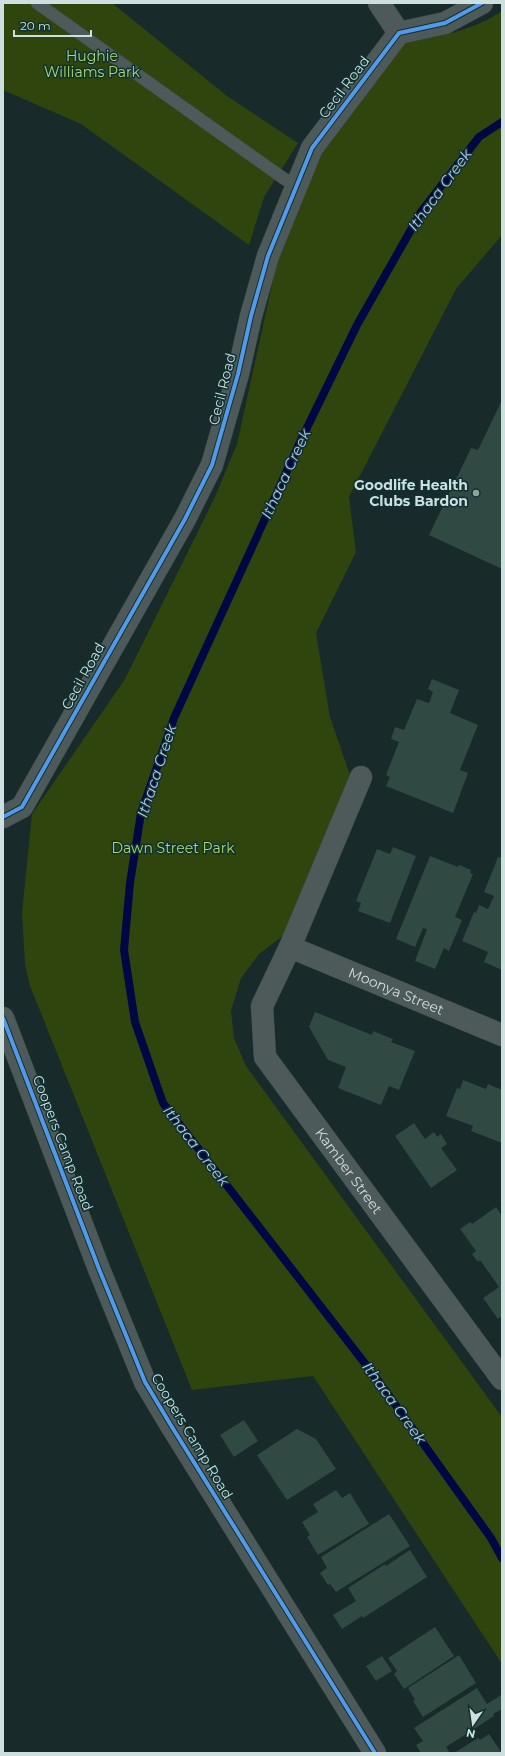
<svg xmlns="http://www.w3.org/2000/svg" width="505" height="1756" font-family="Montserrat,sans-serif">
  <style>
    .green { fill: #2f450d }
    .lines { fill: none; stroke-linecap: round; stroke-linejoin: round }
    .stream { stroke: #020743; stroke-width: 8 }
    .building { fill: #304943 }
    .lane-casing { stroke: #394747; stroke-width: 13 }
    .street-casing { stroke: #394747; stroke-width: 23 }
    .secondary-casing { stroke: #394747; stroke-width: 23 }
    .lane { stroke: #4e5a5a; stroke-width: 12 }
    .street { stroke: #4e5a5a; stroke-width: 22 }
    .secondary { stroke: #4e5a5a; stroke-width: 22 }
    .cycleway-casing { stroke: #103132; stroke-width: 6 }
    .cycleway { stroke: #5399e6; stroke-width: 4 }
    .poi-dot { fill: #8ea09f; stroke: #103132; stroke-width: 1.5 }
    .labels { text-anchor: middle; stroke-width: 3; stroke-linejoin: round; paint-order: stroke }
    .park-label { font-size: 14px; fill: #acd969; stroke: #103132 }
    .street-label { font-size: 14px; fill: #cddfde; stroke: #103132 }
    .poi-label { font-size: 14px; font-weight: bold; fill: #cddfde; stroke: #103132; text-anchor: end }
    .water-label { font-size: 15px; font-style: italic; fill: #b3c7ee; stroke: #103132 }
  </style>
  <rect width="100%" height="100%" fill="#182a2a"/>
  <path class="green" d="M3,3h109l115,93 71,47 -34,54 -15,48 -168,-121 -78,-34z
    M502,11v224l-46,54 -107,208 7,55 -40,81 14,84 21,61 -67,157 -25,19 -18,24 -10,33 3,27 12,28 256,351v247l-189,-288 -121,14 -162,-404 -5,-22 -3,-51 10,-99 93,-135 89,-180 23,-55 40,-182 43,-106 34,-51 48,-62c33,-6 72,-12 100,-32z"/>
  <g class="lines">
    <path class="stream" d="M502,122l-23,15 -58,75 -64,113 -56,115 -127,278 -33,95 -11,70 -6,67 11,72 28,81 214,276 114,159 11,20"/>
  </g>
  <path class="building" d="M502,400v169l-73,-34 42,-87 7,2z
    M432,679l27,11 -9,23 28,12 -18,45 8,3 -15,40 -67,-27 4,-9 -4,-2 13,-33 -8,-3 4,-12 9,3 13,-31 12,4 4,-11 -5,-3z
    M393,847l23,9 -26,67 -32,-12 3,-8 -5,-2 21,-52 13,5z
    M430,856l28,11 1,-2 12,5 -1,3 3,1 -18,43 7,3 -13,31 -5,-3 -9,21 -20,-8 12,-32 -4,-1 -8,19 -19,-8z
    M498,857l4,1v112l-18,-8 4,-10 -26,-11 12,-29 2,1 3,-8 9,4 6,-13 -10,-4z
    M315,1012l57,23 1,-4 20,8 -2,3 24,9 -16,39 -10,-4 -8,19 -43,-17 8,-21 -18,-7 -19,-33z
    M463,1080l23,9 2,-5 14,6v53l-31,-12 2,-5 -27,-10 11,-28 3,1z
    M414,1123l11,16 9,-7 3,5 4,-3 6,10 -6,4 16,22 -26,18 -36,-52z
    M496,1207l6,9v100l-4,3 -15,-21 16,-11 -19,-27 -2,2 -6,-8 4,-3 -16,-22 10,-7 2,2z
    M244,1420l14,21 -24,16 -14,-22z
    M297,1429l19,10 20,30 -49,31 -30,-45z
    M336,1490l6,8 8,-5 19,31 -51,31 -11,-18 3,-2 -8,-13 16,-10 -5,-8z
    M389,1514l21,32 -74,46 -6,-8 -2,1 -8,-12 7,-5 -6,-11z
    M410,1550l17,27 -64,41 -1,-2 -20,13 -9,-14 23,-14 -8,-13 37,-24 1,2z
    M435,1627l19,29 -50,33 -10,-15 3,-3 -9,-13z
    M459,1655l17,28 -53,34 -10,-16 2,-1 -7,-12z
    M382,1656l10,15 -16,10 -10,-15z
    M477,1688l10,16 14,-9 1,14 -9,5 1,2 -48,31 3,4 -2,2h-26l-5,-8 7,-4 -9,-13z
    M489,1734l13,19h-48l24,-15 2,2z"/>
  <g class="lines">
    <defs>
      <path id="lane" d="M37,3l246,175 14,8"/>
      <g id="street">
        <path d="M379,3l20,30"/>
        <path id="s1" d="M361,777l-71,170 -28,59 3,51 237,322"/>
        <path d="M3,817l19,-10 163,-288 27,-54 26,-91 13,-58 17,-60 44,-108 87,-115 46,-10 37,-20"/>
        <path id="s2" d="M290,947l212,88"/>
      </g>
      <path id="secondary" d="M3,1018l96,251 46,113 27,45 203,326"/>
    </defs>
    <use href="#lane" class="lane-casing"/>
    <use href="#street" class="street-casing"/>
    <use href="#secondary" class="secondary-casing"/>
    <use href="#lane" class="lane"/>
    <use href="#street" class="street"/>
    <use href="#secondary" class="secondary"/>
    <defs>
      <path id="cycleway" d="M3,817l19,-10 163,-288 27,-54 26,-91 13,-58 17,-60 44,-108 87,-115 46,-10 37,-20
        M3,1018l96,251 46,113 27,45 203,326"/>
    </defs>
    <use href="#cycleway" class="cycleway-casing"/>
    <use href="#cycleway" class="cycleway"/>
  </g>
  <circle class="poi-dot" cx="476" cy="493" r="4"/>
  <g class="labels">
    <g class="park-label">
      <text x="92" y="61">Hughie<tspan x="92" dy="16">Williams Park</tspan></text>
      <text x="173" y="853">Dawn Street Park</text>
    </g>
    <g class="street-label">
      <text transform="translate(344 87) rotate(-53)" y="5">Cecil Road</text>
      <text transform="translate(222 389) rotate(-76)" y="5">Cecil Road</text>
      <text transform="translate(83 676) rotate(-61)" y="5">Cecil Road</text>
      <text dy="5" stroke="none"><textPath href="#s2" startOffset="115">Moonya Street</textPath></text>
      <text transform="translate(63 1143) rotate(69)" y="5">Coopers Camp Road</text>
      <text dy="5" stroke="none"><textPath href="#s1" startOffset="442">Kamber Street</textPath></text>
      <text transform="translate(192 1436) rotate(59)" y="5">Coopers Camp Road</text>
    </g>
    <g class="poi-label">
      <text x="468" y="490">Goodlife Health<tspan x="468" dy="16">Clubs Bardon</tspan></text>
    </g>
    <g class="water-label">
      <text transform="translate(440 190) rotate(-54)" y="5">Ithaca Creek</text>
      <text transform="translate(286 474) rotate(-65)" y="5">Ithaca Creek</text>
      <text transform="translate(157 771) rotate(-72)" y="5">Ithaca Creek</text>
      <text transform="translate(196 1146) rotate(52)" y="5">Ithaca Creek</text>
      <text transform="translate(394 1403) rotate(54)" y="5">Ithaca Creek</text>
    </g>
  </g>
  <rect width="505" height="1756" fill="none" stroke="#cddfde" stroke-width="8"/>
  <g transform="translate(473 1724) rotate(193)" stroke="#103132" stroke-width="3" paint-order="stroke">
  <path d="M0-3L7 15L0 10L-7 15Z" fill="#cddfde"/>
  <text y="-6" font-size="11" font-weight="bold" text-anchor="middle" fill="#cddfde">N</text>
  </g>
  <path d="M14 30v6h77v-6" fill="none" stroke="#cddfde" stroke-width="2"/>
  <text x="20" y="30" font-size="12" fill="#cddfde" stroke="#103132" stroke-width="3" paint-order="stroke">20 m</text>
</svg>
